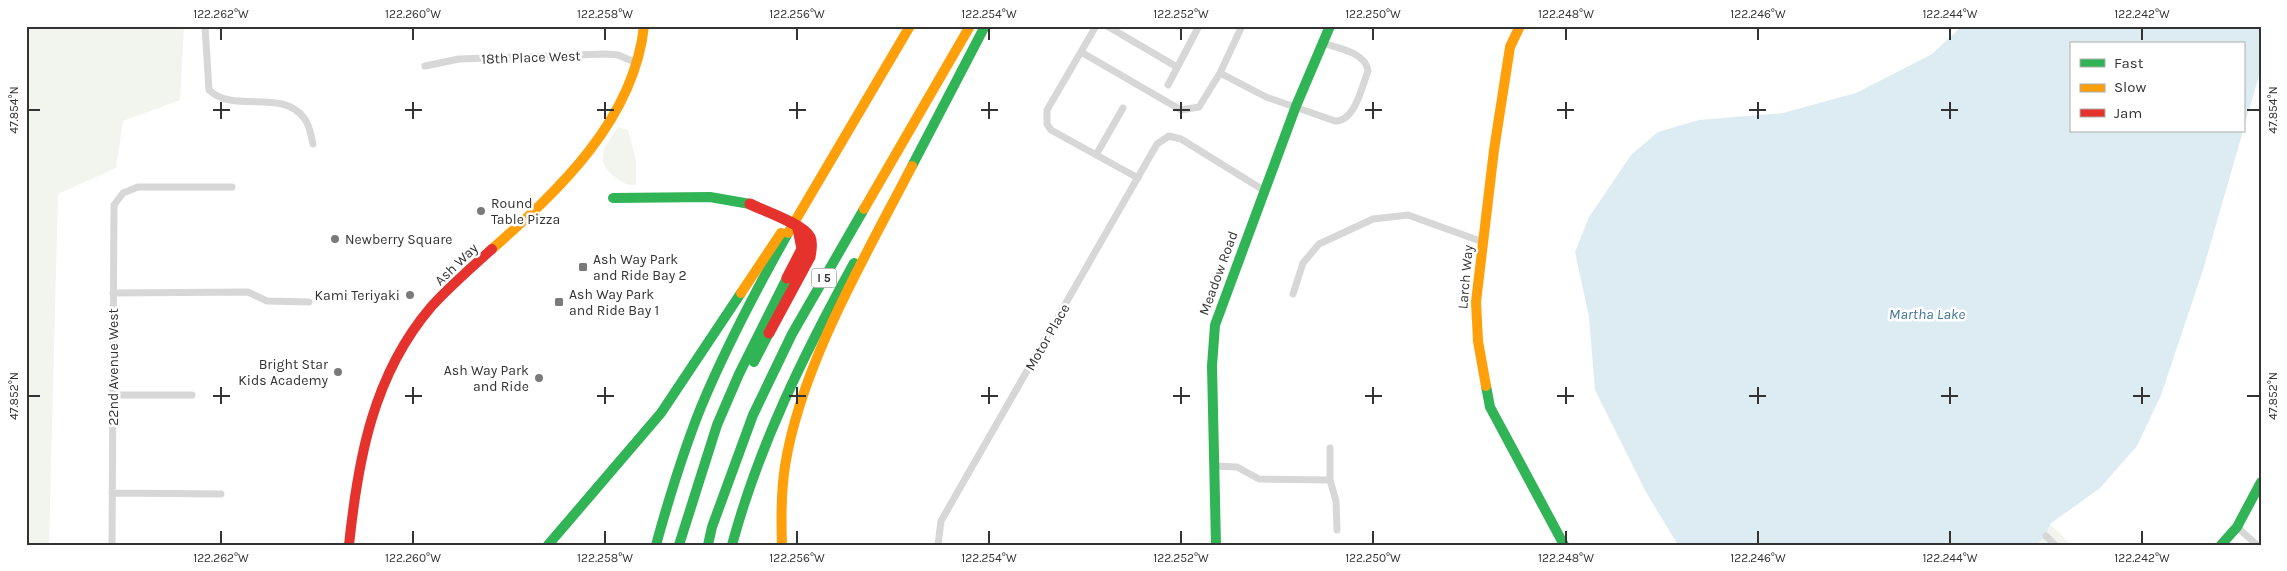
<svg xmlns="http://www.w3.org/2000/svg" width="2287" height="571" font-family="Karla,sans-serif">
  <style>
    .green { fill: #f1f5ed }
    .water { fill: #ddebf3 }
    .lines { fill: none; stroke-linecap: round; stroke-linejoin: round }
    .stream { stroke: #ddebf3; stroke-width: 2.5 }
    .street { stroke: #d7d7d7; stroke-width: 7 }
    .fast { stroke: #30b455; stroke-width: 10 }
    .slow { stroke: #ff9f0a; stroke-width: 10 }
    .jam { stroke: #e5322d; stroke-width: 10 }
    .jam-bridge { stroke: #e5322d; stroke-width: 11 }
    .ticks { fill: none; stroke: #333; stroke-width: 2 }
    .poi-dot { fill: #7a7a7a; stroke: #fff; stroke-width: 2 }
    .labels { text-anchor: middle; stroke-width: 5; stroke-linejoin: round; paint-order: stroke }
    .shield { fill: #fff; stroke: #707070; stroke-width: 1 }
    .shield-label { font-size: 12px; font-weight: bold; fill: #333 }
    .street-label { font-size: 14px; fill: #333; stroke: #fff }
    .poi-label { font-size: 14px; fill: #333; stroke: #fff; text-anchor: start }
    .water-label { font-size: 15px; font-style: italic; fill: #3f7597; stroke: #fff }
    .neatline { fill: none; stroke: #333; stroke-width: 2 }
    .ticks-label { font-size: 12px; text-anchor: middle; fill: #333 }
  </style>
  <rect width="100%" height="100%" fill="#fff"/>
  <path class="green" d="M26,26h158l-4,74 -57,21 -7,47 -58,26 -9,351h-23z
    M618,127l10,3 8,30v25c-10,1 -14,-3 -21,-8 -23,-18 -9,-31 3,-50z
    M2050,524l21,21h-35l10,-9z"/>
  <path class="water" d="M1962,26h299v43l-18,61v-86h-172v87h172l-40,139 -42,125 -24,51 -37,42 -50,36 -4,12 -10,9h-358l-32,-53 -51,-102 -6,-73 -14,-65 14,-35 42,-62 27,-23 41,-12 84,-7 73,-20 76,-39z"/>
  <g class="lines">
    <path class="stream" d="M26,96v2"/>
    <path class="street" d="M205,26l4,64c25,24 73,-2 95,28 6,7 7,18 9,26
      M1096,26l-49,84v14l4,6 87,48
      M1107,26l70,41
      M1081,52l100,58 18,-3 21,-34 22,-47
      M425,66l34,-7 147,-5 12,1 19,8
      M1220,73l46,24 69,24c20,1 27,-35 33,-50 -2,-19 -31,-23 -45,-28
      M1168,85l31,-59
      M1096,155l27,-47
      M113,293l135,-1 19,9 42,1
      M1293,294l10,-31 16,-19 54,-25 35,-4 75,27
      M113,395h79
      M1214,466l23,1 22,12 71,1v-32
      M1330,480l6,21 1,29
      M112,493l109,1
      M2237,527l20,18
      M2046,536l9,9
      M112,545l2,-340 9,-12 15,-6h94
      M938,545l3,-24 216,-377 12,-8 12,3 84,52"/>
    <path class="fast" d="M912,166l73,-140
      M613,198l97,-1 40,7
      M754,362l15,-29
      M1486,386l4,21 74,138
      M548,545l113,-132 80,-120
      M656,545c13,-47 27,-93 45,-138 25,-60 55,-117 87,-174
      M679,545l38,-120 22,-51 48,-96
      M708,545l4,-18 41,-112 39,-81 72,-125
      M732,545c27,-100 72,-191 122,-282
      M1216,545l-4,-179 3,-41 81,-219 34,-80
      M2221,545l16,-18 24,-45"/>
    <path class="slow" d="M864,209l106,-183
      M788,233l122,-207
      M492,249c67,-59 142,-129 152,-223
      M741,293l40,-60
      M1486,386l-8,-45 -2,-39 18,-152 16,-103 10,-21
      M782,545c-1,-27 -1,-53 3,-79 16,-101 80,-209 127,-300"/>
    <path class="jam" d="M349,545c9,-86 24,-170 82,-238 19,-21 40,-39 61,-58"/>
    <path class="jam-bridge" d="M750,204c14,7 53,20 60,33 3,6 1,14 0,20l-41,76
      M787,278l15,-29 -4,-20"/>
  </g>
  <path class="ticks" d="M221,28v12M413,28v12M605,28v12M797,28v12M989,28v12M1181,28v12M1373,28v12M1566,28v12M1758,28v12M1950,28v12M2142,28v12M221,102v17M413,102v17M605,102v17M797,102v17M989,102v17M1181,102v17M1373,102v17M1566,102v17M1758,102v17M1950,102v17M28,110h12M213,110h17M405,110h17M597,110h17M789,110h17M981,110h17M1173,110h17M1365,110h17M1557,110h17M1749,110h17M1941,110h17M2247,110h13M221,387v17M413,387v17M605,387v17M797,387v17M989,387v17M1181,387v17M1373,387v17M1566,387v17M1758,387v17M1950,387v17M2142,387v17M28,396h12M213,396h17M405,396h17M597,396h17M789,396h17M981,396h17M1173,396h17M1365,396h17M1557,396h17M1749,396h17M1941,396h17M2133,396h17M2247,396h13M221,531v13M413,531v13M605,531v13M797,531v13M989,531v13M1181,531v13M1373,531v13M1566,531v13M1758,531v13M1950,531v13M2142,531v13"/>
  <g class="poi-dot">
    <circle cx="481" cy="211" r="5"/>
    <circle cx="335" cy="239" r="5"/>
    <rect x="578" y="262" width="10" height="10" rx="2.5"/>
    <circle cx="410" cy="295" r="5"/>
    <rect x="554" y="297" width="10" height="10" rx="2.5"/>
    <circle cx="338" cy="372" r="5"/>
    <circle cx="539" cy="378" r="5"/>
  </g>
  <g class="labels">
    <rect class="shield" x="811.5" y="268.5" width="25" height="19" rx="4"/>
    <g class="shield-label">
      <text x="824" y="282">I 5</text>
    </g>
    <g class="street-label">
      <text transform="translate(531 57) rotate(-2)" y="5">18th Place West</text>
      <text transform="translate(456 264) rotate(-44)" y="5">Ash Way</text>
      <text transform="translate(1218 273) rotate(-70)" y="5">Meadow Road</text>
      <text transform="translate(1465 277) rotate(-85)" y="5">Larch Way</text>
      <text transform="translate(1047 337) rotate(-60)" y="5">Motor Place</text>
      <text transform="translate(113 367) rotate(-90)" y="5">22nd Avenue West</text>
    </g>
    <g class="poi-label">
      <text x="491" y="208">Round<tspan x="491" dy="16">Table Pizza</tspan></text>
      <text x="345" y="244">Newberry Square</text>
      <text x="593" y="264">Ash Way Park<tspan x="593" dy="16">and Ride Bay 2</tspan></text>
      <text x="569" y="299">Ash Way Park<tspan x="569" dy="16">and Ride Bay 1</tspan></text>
      <text x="400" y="300" text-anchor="end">Kami Teriyaki</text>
      <text x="328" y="369" text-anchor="end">Bright Star<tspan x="328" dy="16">Kids Academy</tspan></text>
      <text x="529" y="375" text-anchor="end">Ash Way Park<tspan x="529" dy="16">and Ride</tspan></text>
    </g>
    <g class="water-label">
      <text x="1927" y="319">Martha Lake</text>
    </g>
  </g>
  <rect width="2287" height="571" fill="none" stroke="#ffffff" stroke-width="55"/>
  <rect x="2070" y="42" width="175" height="90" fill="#ffffff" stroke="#adadad"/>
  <rect x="2080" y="59" width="25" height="8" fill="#30b455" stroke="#adadad"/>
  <text x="2114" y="68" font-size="15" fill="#333333">Fast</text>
  <rect x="2080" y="84" width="25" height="8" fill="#ff9f0a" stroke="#adadad"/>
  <text x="2114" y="92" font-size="15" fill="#333333">Slow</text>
  <rect x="2080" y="109" width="25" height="8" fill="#e5322d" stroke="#adadad"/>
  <text x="2114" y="118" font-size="15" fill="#333333">Jam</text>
  <rect x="28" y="28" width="2232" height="516" class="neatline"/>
  <g class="ticks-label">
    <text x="221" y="18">122.262°W</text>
    <text x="413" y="18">122.260°W</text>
    <text x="605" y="18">122.258°W</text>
    <text x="797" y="18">122.256°W</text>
    <text x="989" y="18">122.254°W</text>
    <text x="1181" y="18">122.252°W</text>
    <text x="1373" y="18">122.250°W</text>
    <text x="1566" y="18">122.248°W</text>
    <text x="1758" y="18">122.246°W</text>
    <text x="1950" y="18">122.244°W</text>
    <text x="2142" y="18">122.242°W</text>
    <text transform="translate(14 110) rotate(-90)" y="4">47.854°N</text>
    <text transform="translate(2273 110) rotate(-90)" y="4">47.854°N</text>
    <text transform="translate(14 396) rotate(-90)" y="4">47.852°N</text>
    <text transform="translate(2273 396) rotate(-90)" y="4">47.852°N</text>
    <text x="221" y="562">122.262°W</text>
    <text x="413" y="562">122.260°W</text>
    <text x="605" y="562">122.258°W</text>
    <text x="797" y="562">122.256°W</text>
    <text x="989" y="562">122.254°W</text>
    <text x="1181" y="562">122.252°W</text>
    <text x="1373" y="562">122.250°W</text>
    <text x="1566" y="562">122.248°W</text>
    <text x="1758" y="562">122.246°W</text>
    <text x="1950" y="562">122.244°W</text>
    <text x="2142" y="562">122.242°W</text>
  </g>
</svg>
